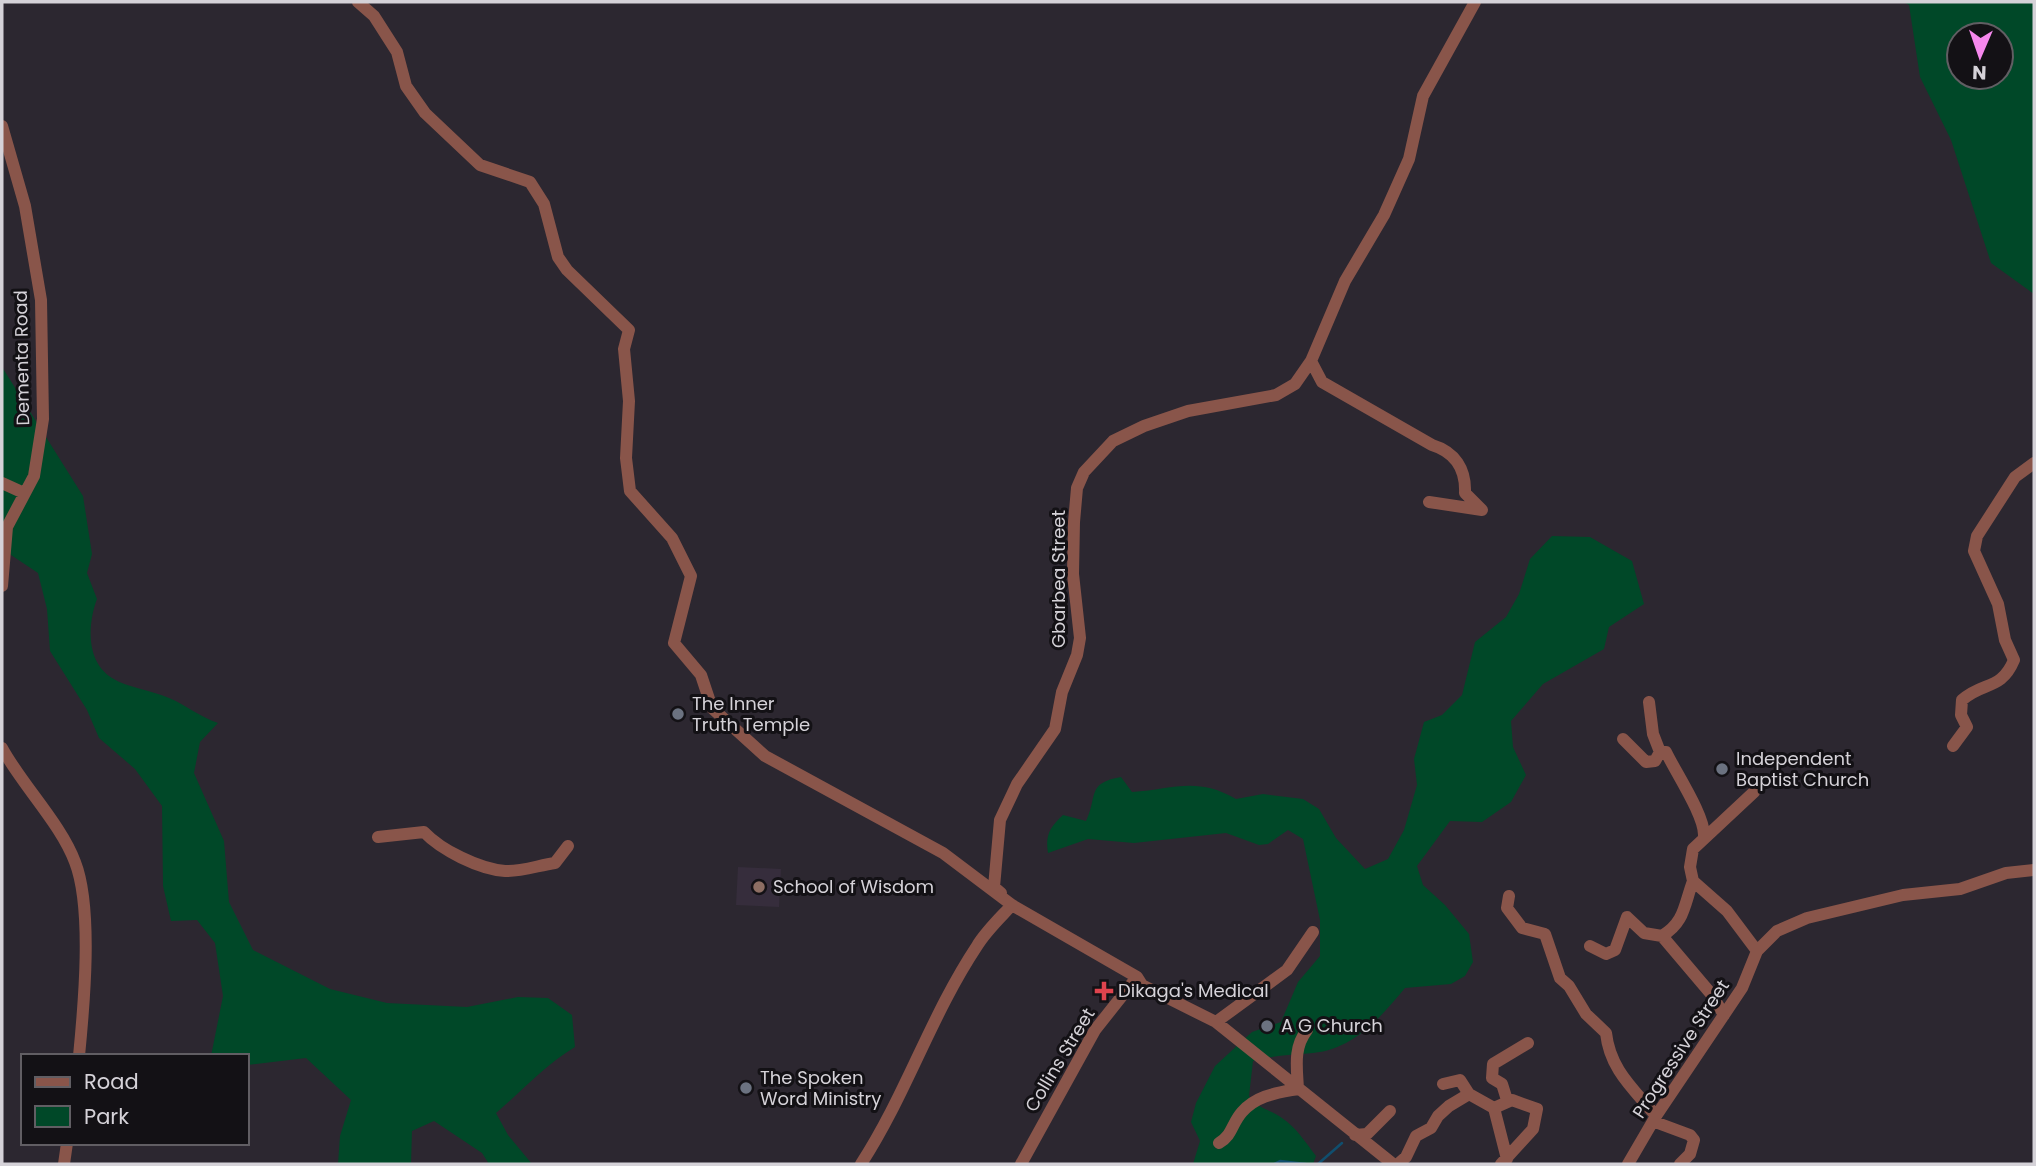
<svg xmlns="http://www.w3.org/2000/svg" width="2036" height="1166" font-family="Poppins,sans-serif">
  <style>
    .built { fill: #362d3c }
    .green { fill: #004828; fill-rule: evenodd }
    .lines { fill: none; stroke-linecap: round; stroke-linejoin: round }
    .stream { stroke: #104e6e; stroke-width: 2.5 }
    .minor { stroke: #89554a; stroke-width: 12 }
    .worship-dot { fill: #6b7280; stroke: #131115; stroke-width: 2.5 }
    .education-dot { fill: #8d6e63; stroke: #131115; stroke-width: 2.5 }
    .health-dot { fill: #e0444e; stroke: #131115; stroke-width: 2.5 }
    .labels { text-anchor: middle; stroke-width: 6; stroke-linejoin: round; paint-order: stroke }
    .street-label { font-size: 18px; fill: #d5d2d8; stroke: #131115 }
    .poi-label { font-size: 18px; fill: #d5d2d8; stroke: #131115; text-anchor: start }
  </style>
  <rect width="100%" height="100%" fill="#2c2730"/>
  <path class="built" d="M738,867l43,2 -2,38 -43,-2z"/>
  <path class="green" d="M1904,2h130v292l-43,-31 -40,-123 -31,-63 -11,-72zM1959,35h42v42h-42z
    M2,367l81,129 9,58 -5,19 10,26c-9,24 -12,62 15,79 16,10 39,12 57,20 17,7 31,19 49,25l-18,19 -6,31 30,68 5,61 24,48 77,39 57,14 80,4 51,-10 30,1 24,17 3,32c-30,18 -52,43 -79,66l12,22 24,29h-43l-7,-11 -48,-32 -22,10 -1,33h-73l2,-28 11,-36 -45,-42 -59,7v-9h-36l12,-60 -8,-53 -18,-23 -26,1 -8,-35 -1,-80 -27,-37 -36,-31 -12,-28 -37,-59 -3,-42 -9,-36 -36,-24z
    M1552,536l38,1 42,24 12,43 -35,23 -5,22 -61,35 -32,37 2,26 13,28 -15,27 -29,20 -32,-1 -33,45 6,19 22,20 24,29 4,28 -8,14 -14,8 -46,4c-25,30 -51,61 -92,65 -22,2 -39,2 -60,8l-4,35c12,15 19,12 33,22 14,9 24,25 34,38l-3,8h-120l7,-23 -9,-19 5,-19 19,-37 37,-34 29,-10 17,-40 22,-26v-36l-17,-81 -15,-9 -20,14 -9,1 -33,-12 -92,10 -46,-4 -40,14c-3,-18 2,-26 15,-38l23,6c12,-25 0,-38 35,-44l11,15c41,-3 65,-16 104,7l27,-5 40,5 16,10 17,29 29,31 23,-10 16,-29 13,-45 -3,-26 10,-37 18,-7 20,-20 13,-53 31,-25 13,-23 11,-35z"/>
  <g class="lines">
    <path class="stream" d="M1274,1164l6,-3 26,3
      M1318,1164l24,-21"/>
    <path class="minor" d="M358,2l16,14 23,36 9,34 19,27 55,52 50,17 14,22 14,53 9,13 62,60 -5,19 5,52 -3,57 4,33 42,47 19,38 -17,67 27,32 11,33 53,48 178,97 69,52 125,72 5,8 74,37 177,142
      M2,126l23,80 16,94 2,119 -9,57 -27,51 -5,59
      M1311,361l11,21 110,63c23,7 34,24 33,48l17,17 -53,-8
      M2,483l22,10
      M1649,702l4,32 7,18h6c10,21 39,64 38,84
      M1623,739l23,23 9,-1 5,-9
      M1953,746l14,-19 -6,-12 1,-15c21,-19 39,-9 52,-40l-9,-20 -7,-36 -24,-53 3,-15 38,-59 19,-14
      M2,748c20,37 59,76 73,114 18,46 9,143 4,194
      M1754,792l-61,57 -3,18 3,14 34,30 30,40
      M378,837l46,-5c17,18 55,37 81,39 15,1 35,-6 50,-8l13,-17
      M1001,893l-7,-6 6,-67 17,-36 38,-55 7,-37 15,-37 3,-17 -7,-64 1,-52 3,-34 7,-16 29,-31 31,-15 44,-15 88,-16 19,-11 16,-23 34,-80 39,-66 25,-56 14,-63 52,-94
      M1509,896l-2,12 15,20 23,6 15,44 9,8 17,28 20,19c4,37 28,56 50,83
      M1662,936l50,59 12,20
      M1590,946l16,8 9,-4 12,-33 17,16 18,3c23,-14 22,-31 31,-55
      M1216,1022l71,-52 26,-38
      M1443,1084l17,-4 9,14
      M1507,1100l-5,-16 -10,-6 1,-14 35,-21
      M1494,1108l13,51
      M1655,1122l35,13 4,5 -4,14 -10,10
      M1355,1135l12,-1 23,-23
      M1219,1143c13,-7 13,-20 23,-31 15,-17 35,-19 56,-23 -1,-21 -5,-41 9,-59l-1,-7
      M64,1164l3,-21
      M861,1164c45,-69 70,-149 116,-218 9,-15 23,-28 35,-41
      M1021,1164l74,-134 42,-53
      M1398,1164l8,-7 10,-21 15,-8 7,-12 11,-10 20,-12 25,14 18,-8 25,9 -4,20 -32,35
      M1628,1164l28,-48 86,-128 15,-37 20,-20 30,-13 96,-23 57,-6 46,-16 28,-3"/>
  </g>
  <g class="worship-dot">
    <circle cx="678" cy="714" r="7"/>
    <circle cx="1722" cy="769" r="7"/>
    <circle cx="1267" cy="1026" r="7"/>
    <circle cx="746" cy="1088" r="7"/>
  </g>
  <circle class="education-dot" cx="759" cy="887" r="7"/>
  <path class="health-dot" d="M1100.5 980.5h7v7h7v7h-7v7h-7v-7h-7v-7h7z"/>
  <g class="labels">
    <g class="street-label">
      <text transform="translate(22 358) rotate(-91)" y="6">Dementa Road</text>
      <text transform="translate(1059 579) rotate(-90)" y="6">Gbarbea Street</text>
      <text transform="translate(1681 1049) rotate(-57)" y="6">Progressive Street</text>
      <text transform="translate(1060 1060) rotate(-59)" y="6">Collins Street</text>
    </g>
    <g class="poi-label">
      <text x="692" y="710">The Inner<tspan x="692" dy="21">Truth Temple</tspan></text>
      <text x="1736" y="765">Independent<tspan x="1736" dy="21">Baptist Church</tspan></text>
      <text x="773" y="893">School of Wisdom</text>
      <text x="1118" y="997">Dikaga's Medical</text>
      <text x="1281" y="1032">A G Church</text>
      <text x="760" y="1084">The Spoken<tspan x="760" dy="21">Word Ministry</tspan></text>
    </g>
  </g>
  <rect width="2036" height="1166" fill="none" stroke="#d5d2d8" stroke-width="7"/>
  <rect x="21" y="1054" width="228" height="91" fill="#131115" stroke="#615e63" stroke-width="2"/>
  <rect x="35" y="1077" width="35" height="10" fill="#89554a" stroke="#615e63" stroke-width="2"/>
  <text x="84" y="1089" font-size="21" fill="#d5d2d8">Road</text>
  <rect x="35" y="1106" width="35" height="21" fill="#004828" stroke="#615e63" stroke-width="2"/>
  <text x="84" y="1124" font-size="21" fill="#d5d2d8">Park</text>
  <g transform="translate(1980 56) rotate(182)"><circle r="33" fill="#131115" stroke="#615e63" stroke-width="2"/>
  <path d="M0-5L12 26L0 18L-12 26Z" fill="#f688ed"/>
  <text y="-10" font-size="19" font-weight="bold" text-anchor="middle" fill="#d5d2d8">N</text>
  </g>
</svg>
